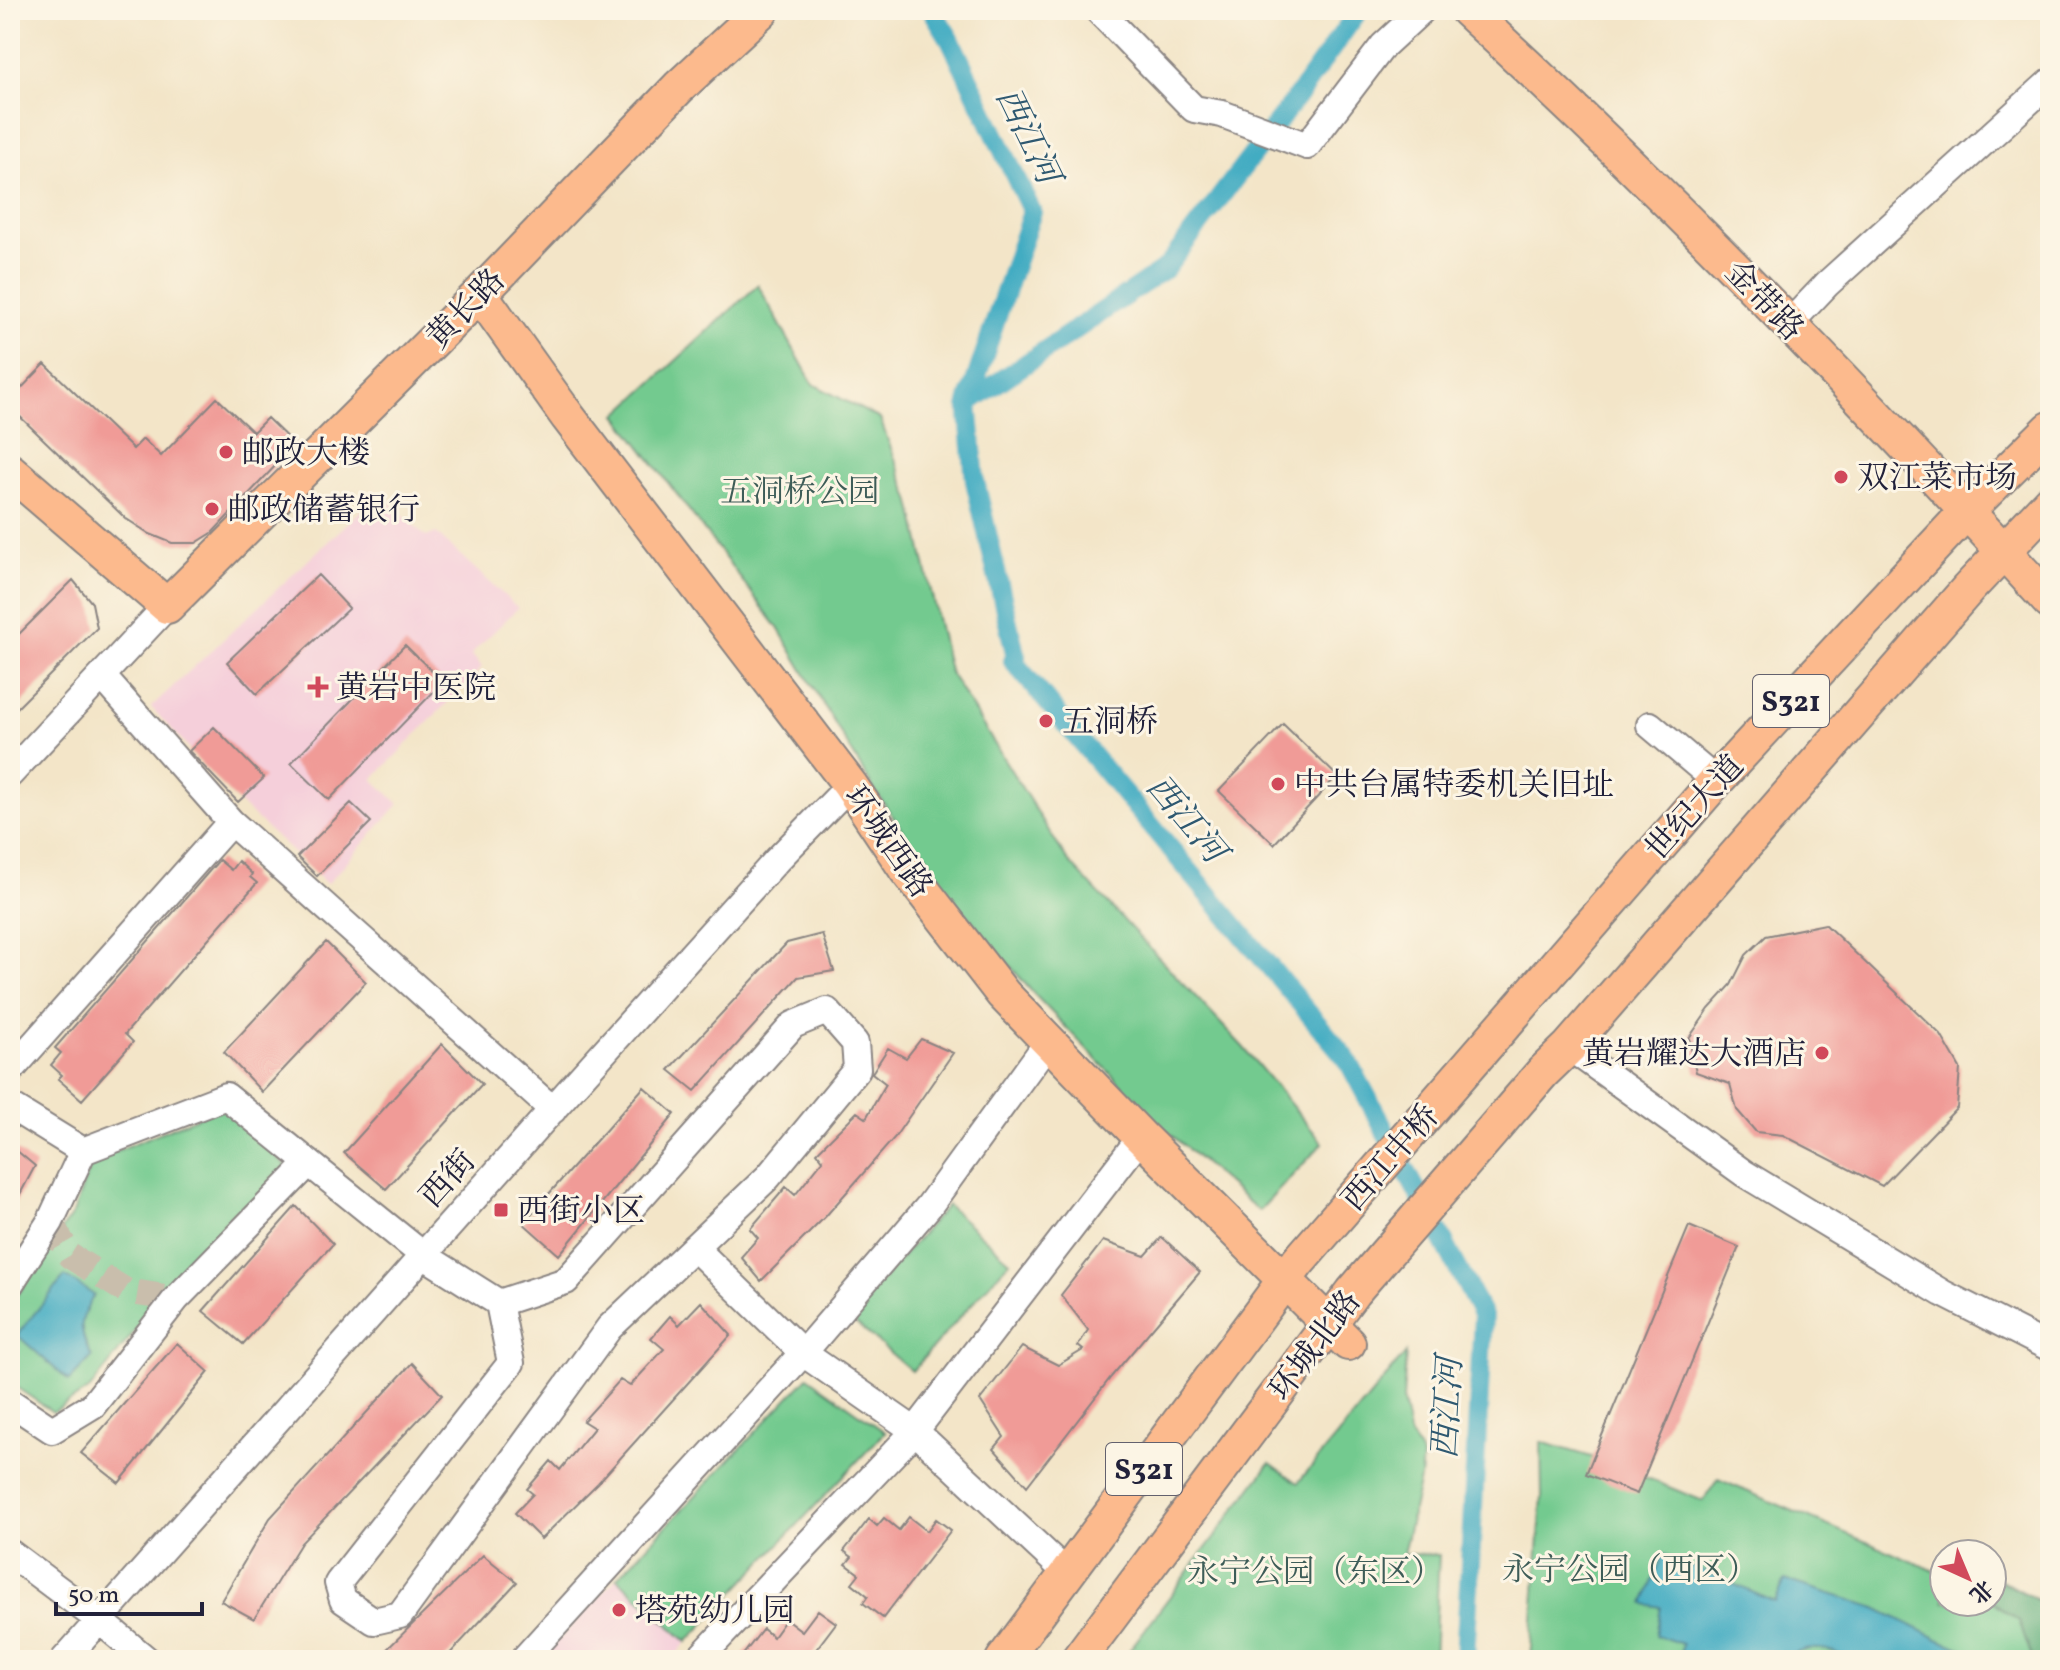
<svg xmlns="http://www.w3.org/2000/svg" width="2060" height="1670" font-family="Vollkorn,'Noto Serif SC',serif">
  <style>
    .built { fill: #f5cfda }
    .green { fill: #73ca8f; stroke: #4a7665; stroke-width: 2 }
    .forest { fill: #5eae7a; stroke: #40685a; stroke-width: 2 }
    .water { fill: #43acc2; stroke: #32677e; stroke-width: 2 }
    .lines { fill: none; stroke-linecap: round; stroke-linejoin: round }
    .canal { stroke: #43acc2; stroke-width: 20 }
    .building { fill: #f09b97 }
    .minor-tunnel { stroke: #c9beac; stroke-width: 26; stroke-dasharray: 26 13; stroke-linecap: butt }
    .minor-casing { stroke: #8a8482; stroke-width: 30 }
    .major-casing { stroke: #8a8482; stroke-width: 38 }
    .minor { stroke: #fff; stroke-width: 26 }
    .major { stroke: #fcba8d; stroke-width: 34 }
    .poi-dot { fill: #d1495b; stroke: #fcf5e5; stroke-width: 3 }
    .labels { text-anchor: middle; stroke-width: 6; stroke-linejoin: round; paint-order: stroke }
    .shield { fill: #fcf5e5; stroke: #63616e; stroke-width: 2 }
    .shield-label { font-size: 30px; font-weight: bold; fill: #22223b }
    .street-label { font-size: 32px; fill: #22223b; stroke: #fcf5e5 }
    .poi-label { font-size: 32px; fill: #22223b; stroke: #fcf5e5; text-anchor: start }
    .park-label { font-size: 32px; fill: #3e5d58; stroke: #fcf5e5 }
    .water-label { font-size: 34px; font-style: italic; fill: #2f5971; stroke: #fcf5e5 }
  </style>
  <rect width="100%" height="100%" fill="#fcf5e5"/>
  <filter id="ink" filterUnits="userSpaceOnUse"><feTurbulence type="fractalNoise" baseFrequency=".0125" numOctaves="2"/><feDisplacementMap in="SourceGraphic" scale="16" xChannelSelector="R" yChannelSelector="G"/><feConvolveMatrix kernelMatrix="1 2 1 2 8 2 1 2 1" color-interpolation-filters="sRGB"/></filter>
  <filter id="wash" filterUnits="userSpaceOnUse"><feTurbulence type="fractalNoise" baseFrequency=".006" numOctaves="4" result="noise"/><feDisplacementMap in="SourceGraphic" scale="32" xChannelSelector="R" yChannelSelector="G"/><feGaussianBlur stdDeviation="1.8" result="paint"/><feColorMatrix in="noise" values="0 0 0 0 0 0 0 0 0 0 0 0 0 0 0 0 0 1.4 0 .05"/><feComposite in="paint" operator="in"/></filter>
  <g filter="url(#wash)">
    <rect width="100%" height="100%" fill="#f3e5c8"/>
    <path class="built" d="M380,493l46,44 10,-4 82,75 -47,46 11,13 -109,112 26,25 -72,80 -89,-82 -87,-95z
      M617,1578l70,64 -16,18h-131z"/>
    <path class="green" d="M758,285l55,99 67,35 31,83 38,169 118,189 176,187 80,96 -64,68 -100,-87 -126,-131 -96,-113 -62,-89 -97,-163 -161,-213z
      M224,1106l66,63 -82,77 -57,64 -61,79 -37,23 -43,-29v-77l63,-93 19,-52z
      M947,1205l63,56 -98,110 -63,-53z
      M1406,1353l-3,48 6,32 13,23 -2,23 -17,75 36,1 -5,105h-312l148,-197 28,20z
      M808,1377l77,55 -198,210 -70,-64z
      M1541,1442l64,19 98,40 15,-22 226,96v27h48v-27l49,27 9,2v56h-520l12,-163z"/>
    <path class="forest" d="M1992,1576l49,26 9,2v56h-17l-14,-39 -27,-20z"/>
    <path class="water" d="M65,1276l29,19c-16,25 -16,35 -2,62l-23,24 -52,-46z
      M1663,1554l112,48 10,-22 91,28 66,33 50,19h-145c-19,-16 -44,-14 -63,0h-104l2,-16 -26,-9 5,-28 -17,-3z"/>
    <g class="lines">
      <path class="canal" d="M932,10l18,29 82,173 -64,191 7,78 41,176 -3,4 334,398 136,257 -18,344
        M968,403l198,-135 136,-178 57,-80"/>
    </g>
    <g id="blocks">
      <path class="building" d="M45,364l88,85 10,-10 18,17 56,-58 36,34 14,-14 28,27 -83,88 -16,10h-24l-22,-9 -25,-16 -115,-111v-7z
        M318,575l31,33 -92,86 -30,-32z
        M73,580l19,23 5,25 -87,87v-72z
        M405,645l38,37 -114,118 -38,-37z
        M1283,724l54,52 -63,68 -55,-53z
        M214,727l50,51 -26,24 -49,-51z
        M351,803l20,19 -54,54 -20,-19z
        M219,860l12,10 7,-9 14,13 -2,3 7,6 -132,151 8,8 -51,58 -24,-21 4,-4 -11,-10 10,-12 -6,-5z
        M1825,924l116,111 19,33 -3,40 -75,78 -99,-51 -27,-3 -19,-22 -7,-26 -34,-12 -7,-34 20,-29 22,-24 15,-30 20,-19z
        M822,934l12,37 -36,6 -103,114 -26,-21 118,-127z
        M326,942l40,40 -104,110 -38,-40z
        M921,1039l32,14 -58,84 -70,80 -64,64 -20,-24 17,-19 -8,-9 36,-42 9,8 28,-35 -6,-8 40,-40 9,6 20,-34 -14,-11 16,-25 18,10z
        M442,1044l40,40 -96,105 -42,-36z
        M644,1087l31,27 -116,141 -36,-32z
        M10,1145l25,21 -25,47z
        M296,1206l37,38 -90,100 -40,-33z
        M1689,1226l50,21 -102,247 -51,-20z
        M1162,1237l38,35 -89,105 -84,109 -33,-37 10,-12 -24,-37 42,-53 36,18 25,-15 -5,-4 10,-16 -27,-35 42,-54 42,15z
        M701,1302l30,33 -133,148 -57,56 -26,-26 18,-19 -6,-5 24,-28 9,9 34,-42 -11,-7 37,-41 10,6 34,-37 -13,-11 19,-22 9,9z
        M177,1343l32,29 -90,111 -38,-30z
        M412,1363l30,32 -141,148 -47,76 -33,-18 49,-83z
        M909,1517l18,14 9,-12 15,11 -68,88 -20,-15 5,-7 -16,-13 7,-9 -13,-10 6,-7 -8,-6 25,-32 8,7 7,-8 15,12z
        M483,1555l34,27 -73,78h-68z
        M818,1610l18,13 -28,37h-69l24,-31 10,8 13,-18 16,12z"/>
    </g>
  </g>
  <g filter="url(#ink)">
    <use href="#blocks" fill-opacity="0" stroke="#8a8482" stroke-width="2"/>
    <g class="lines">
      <path class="minor-tunnel" d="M50,1222l20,34 56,35 50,8"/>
      <defs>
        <path id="minor" d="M1098,10l96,99 28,5 85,32 76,-100 39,-36
          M1789,324l38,-40 223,-202
          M102,676l129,146 322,288
          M1650,725l52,44
          M10,774l157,-168
          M1569,1047l176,127 197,119 108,55
          M10,1071l221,-249
          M10,1106l73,45
          M694,1247l109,106 112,78 152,142
          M10,1284l40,-62 33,-71 143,-55 197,159 76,48 12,60 -173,220 5,17 31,21 26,-6 209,-287 159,-151 89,-108 -2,-26 -28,-32 -34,14 -227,256 -67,22
          M10,1402l42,28 41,-25 83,-106 133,-136
          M10,1553l88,66 49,41
          M64,1660l513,-578 200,-222 73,-75
          M523,1660l280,-307 126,-147 119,-164
          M698,1660l217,-229 226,-294"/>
        <path id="major" d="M1467,10c204,187 396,387 583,592
          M480,294l88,123 282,368 56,84 97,125 138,143 207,206
          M10,471l157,135 313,-312 199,-207 83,-77
          M1003,1660l295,-398 417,-480 252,-271 83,-82
          M1078,1660l275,-368 190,-220 26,-25 399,-458 82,-87"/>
      </defs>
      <use href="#minor" class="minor-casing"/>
      <use href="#major" class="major-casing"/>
      <use href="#minor" class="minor"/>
      <use href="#major" class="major"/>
    </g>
  </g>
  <g class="poi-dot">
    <circle cx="226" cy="452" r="8"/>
    <circle cx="1841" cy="477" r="8"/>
    <circle cx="212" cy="509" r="8"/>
    <path d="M314 675h8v8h8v8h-8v8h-8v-8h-8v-8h8z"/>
    <circle cx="1046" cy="721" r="8"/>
    <circle cx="1278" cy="784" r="8"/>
    <circle cx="1822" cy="1053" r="8"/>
    <rect x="493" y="1202" width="16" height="16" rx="4"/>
    <circle cx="619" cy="1610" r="8"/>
  </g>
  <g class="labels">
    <g class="shield">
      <rect x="1753" y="675" width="76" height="52" rx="6"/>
      <rect x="1106" y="1443" width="76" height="52" rx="6"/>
    </g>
    <g class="shield-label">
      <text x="1791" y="711">S321</text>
      <text x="1144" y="1479">S321</text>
    </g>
    <g class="street-label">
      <text transform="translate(1765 300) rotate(46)" y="11">金带路</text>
      <text transform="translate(465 308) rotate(-46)" y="11">黄长路</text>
      <text transform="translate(1694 807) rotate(-48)" y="11">世纪大道</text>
      <text transform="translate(889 841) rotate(55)" y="11">环城西路</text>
      <text transform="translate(1390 1157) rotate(-49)" y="11">西江中桥</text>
      <text transform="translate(447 1178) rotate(-48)" y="11">西街</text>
      <text transform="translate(1314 1345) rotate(-53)" y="11">环城北路</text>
    </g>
    <g class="poi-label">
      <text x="242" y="463">邮政大楼</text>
      <text x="1857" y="488">双江菜市场</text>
      <text x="228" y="520">邮政储蓄银行</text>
      <text x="336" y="698">黄岩中医院</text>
      <text x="1062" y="732">五洞桥</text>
      <text x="1294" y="795">中共台属特委机关旧址</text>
      <text x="1806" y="1064" text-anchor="end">黄岩耀达大酒店</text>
      <text x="517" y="1221">西街小区</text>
      <text x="635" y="1621">塔苑幼儿园</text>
    </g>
    <g class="park-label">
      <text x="800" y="502">五洞桥公园</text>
      <text x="1630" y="1580">永宁公园（西区）</text>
      <text x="1315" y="1582">永宁公园（东区）</text>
    </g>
    <g class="water-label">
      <text transform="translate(1029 135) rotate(64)" y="12">西江河</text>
      <text transform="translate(1187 818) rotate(50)" y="12">西江河</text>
      <text transform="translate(1446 1408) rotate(-87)" y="12">西江河</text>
    </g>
  </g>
  <rect width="2060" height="1670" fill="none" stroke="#fcf5e5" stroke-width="40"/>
  <g transform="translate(1968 1578) rotate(136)"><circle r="38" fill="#fcf5e5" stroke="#a5a1a1" stroke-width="2"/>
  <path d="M0-6L14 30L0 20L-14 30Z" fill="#d1495b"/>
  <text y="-12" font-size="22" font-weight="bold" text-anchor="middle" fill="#22223b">北</text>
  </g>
  <path d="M56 1602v12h146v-12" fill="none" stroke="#22223b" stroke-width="4"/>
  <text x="68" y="1602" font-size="24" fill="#22223b" stroke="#fcf5e5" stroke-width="6" paint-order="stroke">50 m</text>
</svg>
